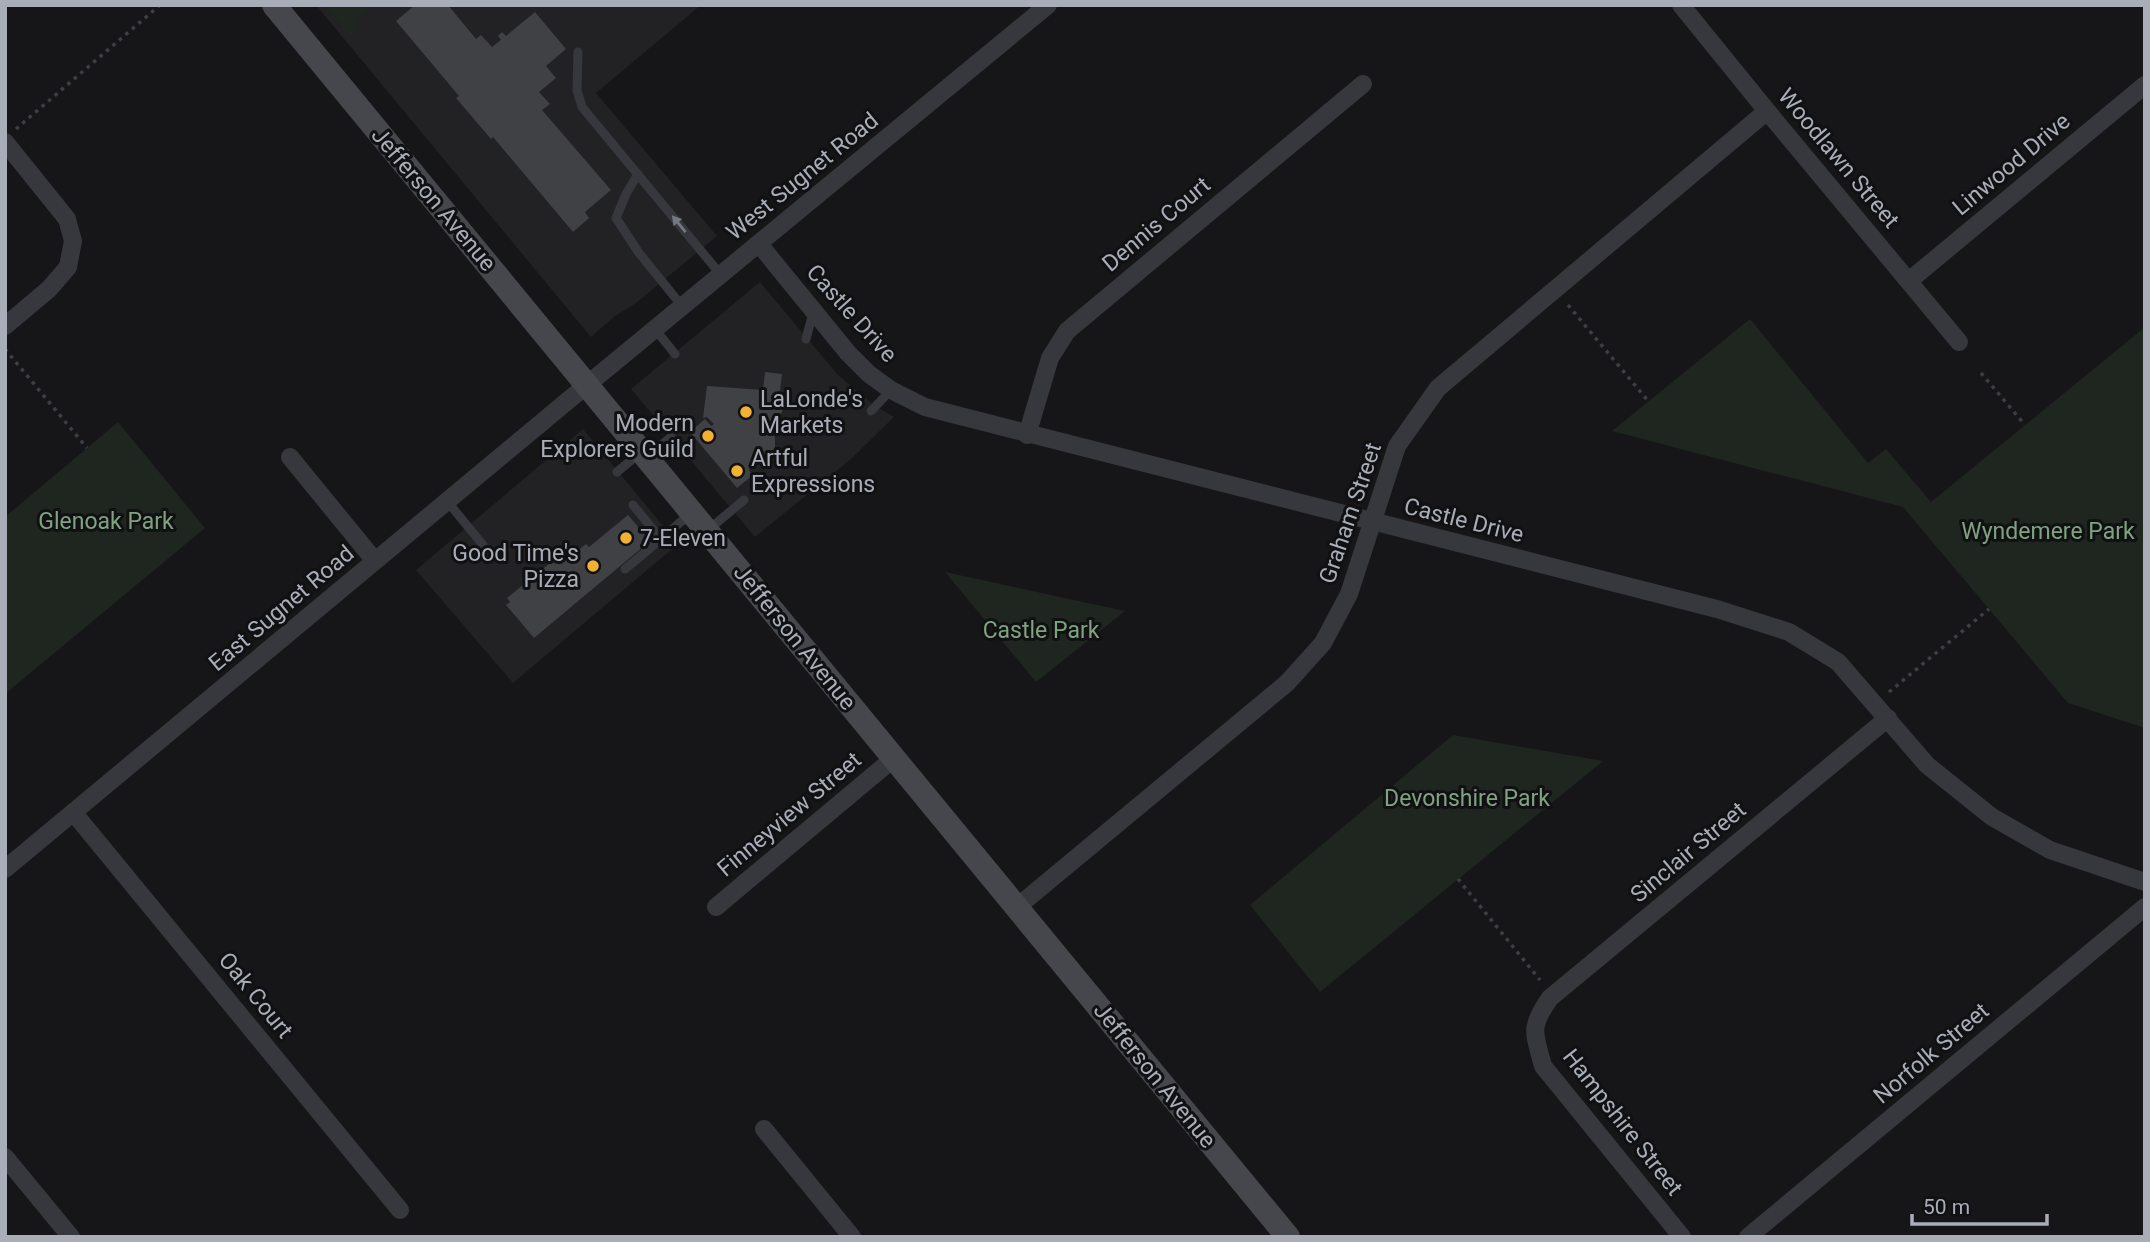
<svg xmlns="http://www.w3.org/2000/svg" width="2150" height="1242" font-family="Roboto,sans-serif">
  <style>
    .built { fill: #222225 }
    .green { fill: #1e261f }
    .building { fill: #404145 }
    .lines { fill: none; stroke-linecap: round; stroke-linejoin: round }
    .path { stroke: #3d3f44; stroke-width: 3.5; stroke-dasharray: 3.5 5; stroke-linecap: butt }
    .lane { stroke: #37383d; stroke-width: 9 }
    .street { stroke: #37383d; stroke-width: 18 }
    .secondary { stroke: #45474d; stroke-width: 24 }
    .oneway { fill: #757881 }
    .poi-dot { fill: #f2b134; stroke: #111113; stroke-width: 2.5 }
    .labels { text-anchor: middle; stroke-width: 6; stroke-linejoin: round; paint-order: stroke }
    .street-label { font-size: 23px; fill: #a8adb8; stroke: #111113 }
    .poi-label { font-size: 23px; fill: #a8adb8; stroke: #111113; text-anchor: start }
    .park-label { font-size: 23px; fill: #7fa381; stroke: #111113 }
  </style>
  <rect width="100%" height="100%" fill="#161618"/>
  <path class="built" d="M316,5h385l-105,88 121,143 -81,67 -21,13 -24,21z
    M760,282l78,93 37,31 19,11 -43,42 -96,78 -124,-148z
    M583,429l95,115 -165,139 -97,-113z"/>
  <path class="green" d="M325,5h48l-17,15 5,7 -10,10z
    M1750,319l118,144 18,-14 45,53 214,-175v401l-77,-25 -165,-196 -291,-76z
    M118,422l87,106 -200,166v-177z
    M945,572l180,39 -89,71z
    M1453,735l150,26 -283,231 -70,-87z"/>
  <path class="building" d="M415,5h33l28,34 5,-4 11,12 9,-7 -3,-4 4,-4 4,4 29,-24 31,37 -20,17 10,12 -17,14 11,12 -8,6 69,80 -26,22 4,6 -16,14 -80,-95 -2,2 -35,-41 3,-2 -63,-75z
    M765,372l17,2 -2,17 3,1 1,14 -4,11h-6l-2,19h3v19l-5,-3 -21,18 4,5 -16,13 -47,-56 15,-13 6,7 3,-2 -7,-7 -4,1 4,-32 56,4z
    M628,515l22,26 -116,97 -28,-33 4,-3 -3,-4 60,-49 5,6 14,-11 3,3z"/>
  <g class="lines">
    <path class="path" d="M16,129l144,-124
      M1568,305l81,97
      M5,349l82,99
      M1981,373l44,52
      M1889,692l100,-83
      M1458,879l82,101"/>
    <path class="lane" d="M578,52l-1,38 5,17 139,168
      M638,174l-12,20 -10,24 23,35 43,53
      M655,329l20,25
      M806,339l7,-26
      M871,411l20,-21
      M649,456l22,-19
      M617,472l24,-20
      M447,501l36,44
      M633,505l28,34 30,-26
      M708,530l36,-30
      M625,569l36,-30"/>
    <path class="street" d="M1681,5l86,106 192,231
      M5,142l62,77 6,22 -5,26 -19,22 -44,37
      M759,244l89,109 21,21 22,16 34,17 792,202 72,23 49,30 89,103 65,52 58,33 95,32
      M1910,280l235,-195
      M1027,435l23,-77 17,-27 296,-247
      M290,457l85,104
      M73,812l327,398
      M5,869l560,-466 483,-398
      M716,907l178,-149
      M1017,907l270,-224 36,-40 26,-49 48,-148 41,-58 329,-277
      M764,1129l88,108
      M5,1157l66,80
      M1682,1237l-139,-171c-9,-34 -14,-38 7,-68l338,-280
      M1748,1237l397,-330"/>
    <path class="secondary" d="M274,5l1014,1232"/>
  </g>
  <defs><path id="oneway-solid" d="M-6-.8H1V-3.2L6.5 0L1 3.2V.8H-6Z" transform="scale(1.75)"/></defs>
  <use class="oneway" href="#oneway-solid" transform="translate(679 224) rotate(-129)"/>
  <g class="poi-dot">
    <circle cx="746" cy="412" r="7"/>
    <circle cx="708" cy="436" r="7"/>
    <circle cx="737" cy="471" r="7"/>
    <circle cx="626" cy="538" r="7"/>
    <circle cx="593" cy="566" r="7"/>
  </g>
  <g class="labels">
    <g class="street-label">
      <text transform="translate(1839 158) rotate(50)" y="8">Woodlawn Street</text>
      <text transform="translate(2011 164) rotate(-40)" y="8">Linwood Drive</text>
      <text transform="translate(802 176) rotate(-39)" y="8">West Sugnet Road</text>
      <text transform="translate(434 199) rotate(50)" y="8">Jefferson Avenue</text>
      <text transform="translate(1156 224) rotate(-40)" y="8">Dennis Court</text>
      <text transform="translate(852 313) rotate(48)" y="8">Castle Drive</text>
      <text transform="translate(1350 513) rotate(-71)" y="8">Graham Street</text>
      <text transform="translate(1464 520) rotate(14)" y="8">Castle Drive</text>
      <text transform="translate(281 608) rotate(-40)" y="8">East Sugnet Road</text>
      <text transform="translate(795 637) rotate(51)" y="8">Jefferson Avenue</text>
      <text transform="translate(789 814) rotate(-40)" y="8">Finneyview Street</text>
      <text transform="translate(1688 852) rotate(-40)" y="8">Sinclair Street</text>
      <text transform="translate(256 995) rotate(51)" y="8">Oak Court</text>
      <text transform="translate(1931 1053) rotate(-40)" y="8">Norfolk Street</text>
      <text transform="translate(1155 1075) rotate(51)" y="8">Jefferson Avenue</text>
      <text transform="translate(1623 1122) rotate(52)" y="8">Hampshire Street</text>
    </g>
    <g class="poi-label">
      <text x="760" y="407">LaLonde's<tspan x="760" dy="26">Markets</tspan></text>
      <text x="694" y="431" text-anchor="end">Modern<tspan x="694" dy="26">Explorers Guild</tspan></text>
      <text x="751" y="466">Artful<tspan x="751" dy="26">Expressions</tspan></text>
      <text x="640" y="546">7-Eleven</text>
      <text x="579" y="561" text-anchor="end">Good Time's<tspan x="579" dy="26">Pizza</tspan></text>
    </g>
    <g class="park-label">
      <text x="106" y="529">Glenoak Park</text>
      <text x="2048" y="539">Wyndemere Park</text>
      <text x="1041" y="638">Castle Park</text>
      <text x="1467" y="806">Devonshire Park</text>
    </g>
  </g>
  <rect width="2150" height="1242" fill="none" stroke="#a8adb8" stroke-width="14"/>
  <path d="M1912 1214v10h135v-10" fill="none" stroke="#a8adb8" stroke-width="3.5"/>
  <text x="1923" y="1214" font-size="21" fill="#a8adb8" stroke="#111113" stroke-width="5" paint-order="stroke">50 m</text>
</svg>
